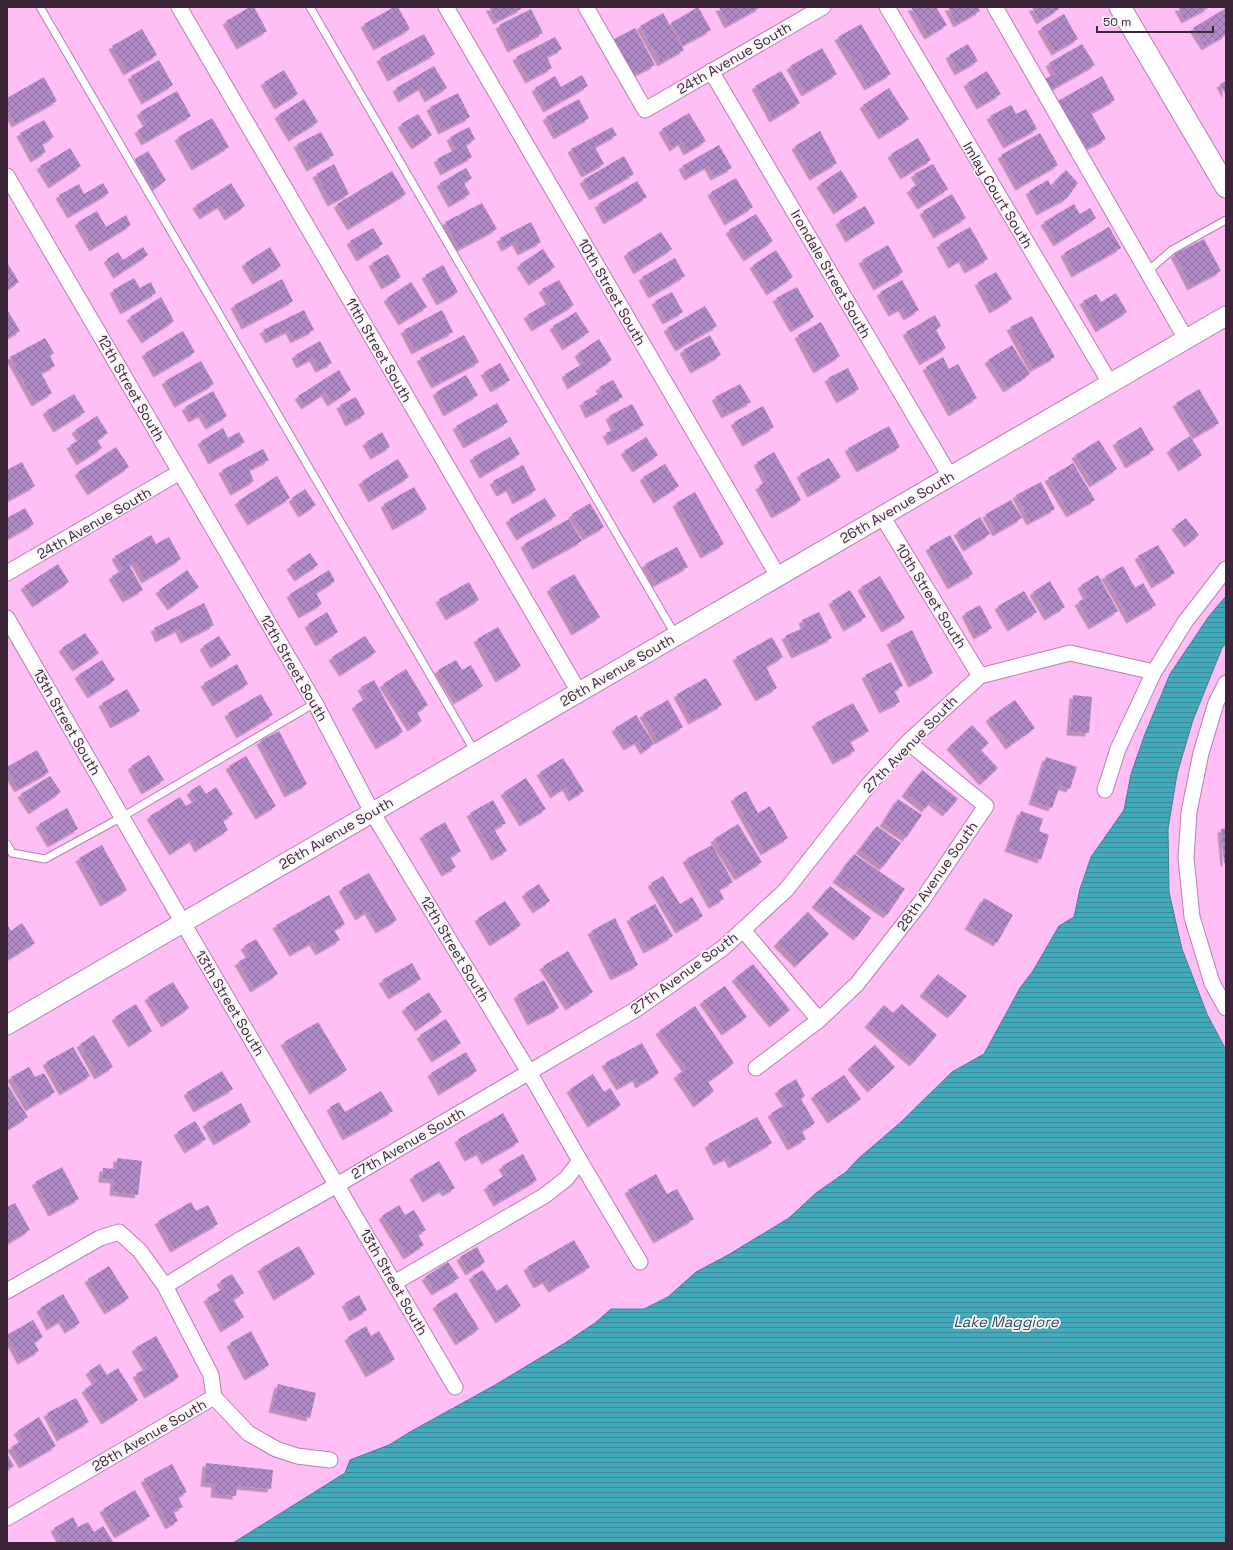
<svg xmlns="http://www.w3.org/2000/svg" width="1233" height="1550" font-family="'Space Grotesk',sans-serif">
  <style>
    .water { fill: url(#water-rules); stroke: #418194 }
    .building { fill: url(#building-cross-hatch); filter: url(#shadow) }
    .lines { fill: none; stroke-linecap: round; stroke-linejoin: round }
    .service-casing { stroke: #b97eb1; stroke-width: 9 }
    .minor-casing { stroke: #b97eb1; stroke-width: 17 }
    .tertiary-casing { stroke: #b97eb1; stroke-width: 21 }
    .secondary-casing { stroke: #b97eb1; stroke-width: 23 }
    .service { stroke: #fff; stroke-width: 7 }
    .minor { stroke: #fff; stroke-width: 15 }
    .tertiary { stroke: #fff; stroke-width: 19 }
    .secondary { stroke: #fff; stroke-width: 21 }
    .labels { text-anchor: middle; stroke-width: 3.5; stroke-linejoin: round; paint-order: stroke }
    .street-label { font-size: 14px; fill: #3c2439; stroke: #fcf6fb }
    .water-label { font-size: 15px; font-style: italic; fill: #28545c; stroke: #fcf6fb }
  </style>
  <defs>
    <pattern id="water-rules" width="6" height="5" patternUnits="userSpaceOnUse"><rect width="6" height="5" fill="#43a9bb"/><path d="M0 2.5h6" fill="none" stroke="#398999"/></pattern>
    <pattern id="building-cross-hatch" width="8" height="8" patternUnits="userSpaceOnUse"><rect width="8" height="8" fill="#af8ac7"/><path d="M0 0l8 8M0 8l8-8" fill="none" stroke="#9071a3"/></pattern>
    <filter id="shadow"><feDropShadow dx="-3.5" dy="3.5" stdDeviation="0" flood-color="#0004"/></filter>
  </defs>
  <rect width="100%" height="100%" fill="#ffbff5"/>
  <path class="water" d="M1226,596v47l-4,5 -29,72 -16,54 -9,55 1,63 13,57 25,65 19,36v493h-993l112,-70 5,-13 39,-15 21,-13 85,-47 70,-42 30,-20 16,-14h33l24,-12 28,-25 32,-17 61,-37 27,-25 30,-21 12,-13 43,-37 51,-50 32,-18 36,-66 13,-17 26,-45 15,-9 6,-28 11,-32 33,-47 7,-36 14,-40 25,-60 39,-58z"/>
  <path class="building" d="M250,7h4l13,24 -27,15 -14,-25z
    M394,7h4l12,22 -33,18 -13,-23z
    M489,7h31l1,2 -24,12z
    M698,7l13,23 -28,15 -12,-22z
    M719,7h42l-33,18z
    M911,7h25l11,18 -19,11z
    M948,7h30l2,4 -23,13z
    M1032,7h26l1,2 -19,12z
    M1178,7h32l-25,13z
    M1226,8v27l-21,12 -12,-19z
    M531,9l12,24 -32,16 -12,-24z
    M663,13l21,37 -23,13 -21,-37z
    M1064,14l14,25 -23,13 -14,-24z
    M861,24l30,50 -23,13 -30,-50z
    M635,28l20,37 -24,12 -20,-36z
    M142,29l15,26 -30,17 -15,-26z
    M424,34l11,20 -44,24 -11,-20z
    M555,37l7,12 -15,8 5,11 -23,12 -13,-23z
    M968,44l10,17 -20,11 -9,-17z
    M1082,44l13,21 -46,26 -6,-11 12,-6 -6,-11z
    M822,48l15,26 -32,19 -15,-27z
    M159,60l14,25 -28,16 -14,-25z
    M434,66l13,22 -19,11 -6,-12 -20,12 -6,-11z
    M284,70l14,24 -20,12 -14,-24z
    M781,71l19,32 -27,16 -18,-33z
    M987,71l14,23 -21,12 -13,-23z
    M582,75l6,11 -41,23 -12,-21 20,-12 6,11z
    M1102,76l13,24 -24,13 15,26 -22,11 -28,-48z
    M44,77l13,24 -42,23 -8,-15v-11z
    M1226,81v14l-6,-11z
    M889,88l20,31 -27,17 -19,-31z
    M177,91l14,25 -46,26 -7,-12 9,-6 -7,-12z
    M458,93l12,24 -28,14 -12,-24z
    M304,99l14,23 -26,16 -14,-23z
    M579,99l10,19 -32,18 -11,-19z
    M1011,105l5,9 10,-5 11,20 -30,16 -17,-29z
    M689,113l17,28 -19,11 -5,-10 -9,6 -11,-19z
    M418,114l14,21 -17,11 -14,-22z
    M212,118l17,29 -34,20 -17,-30z
    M44,120l10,17 -12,7 4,8 -12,7 -14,-26z
    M469,127l6,12 -9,6 6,12 -28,15 -7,-13 19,-10 -6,-12z
    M612,127l5,8 -22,12 9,17 -19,10 -14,-25z
    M820,131l17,32 -24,14 -18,-31z
    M321,132l13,23 -24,13 -13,-24z
    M1040,133l18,32 -39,22 -18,-32z
    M918,138l13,22 -27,16 -13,-22z
    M719,145l13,23 -18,9 -6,-11 -20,11 -6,-11z
    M70,148l11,18 -29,19 -12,-19z
    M148,151l18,29 -12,9 -19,-30z
    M624,156l10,18 -41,23 -10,-17z
    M334,164l15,30 -18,9 -15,-29z
    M933,164l15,25 -27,17 -11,-17 10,-6 -6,-9z
    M466,168l6,10 -8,5 6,11 -18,10 -12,-21z
    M841,170l17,27 -21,14 -17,-27z
    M1066,170l12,13 -11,15 -27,14 -11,-21 19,-11 5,9 5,-2 -4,-5z
    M392,171l14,23 -55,33 -14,-23z
    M736,178l17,29 -25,15 -17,-30z
    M637,181l10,16 -40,24 -9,-17z
    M103,183l6,10 -38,22 -12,-20 20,-11 5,10z
    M231,183l14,23 -17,11 -7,-12 -18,11 -7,-11z
    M952,194l14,24 -29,17 -14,-24z
    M482,203l15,26 -38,20 -14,-27z
    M1074,204l6,10 10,-6 6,10 -39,25 -13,-21z
    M865,206l10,17 -26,16 -10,-18z
    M97,211l9,16 20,-12 5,10 -38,23 -15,-26z
    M756,214l17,27 -26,17 -18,-28z
    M531,222l10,20 -20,10 -5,-10 -11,6 -5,-10z
    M970,227l18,32 -20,11 -6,-11 -10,6 -12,-21z
    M1109,227l12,21 -46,26 -11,-21z
    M373,228l10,16 -23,14 -10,-17z
    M661,232l11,17 -35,22 -10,-18z
    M1204,239l17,32 -30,16 -17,-33z
    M888,245l15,27 -26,15 -15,-27z
    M143,247l5,8 -31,20 -10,-16 11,-7 5,8z
    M270,247l11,19 -25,15 -11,-18z
    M543,249l12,18 -23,15 -12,-18z
    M776,250l17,27 -23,15 -17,-27z
    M388,254l13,23 -16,9 -13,-23z
    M675,258l10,18 -33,19 -10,-18z
    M8,264l11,18 -12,8v-25z
    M443,265l15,27 -18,10 -15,-27z
    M996,272l16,27 -19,11 -15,-28z
    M134,278l6,10 11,-6 5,11 -32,18 -11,-21z
    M282,279l11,22 -48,25 -11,-21z
    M559,280l15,25 -39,23 -8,-13 23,-13 -8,-13z
    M902,280l17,30 -12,7 -5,-9 -10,5 -12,-21z
    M411,282l16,25 -25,15 -15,-24z
    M797,287l17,30 -20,12 -18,-31z
    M672,292l11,20 -17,9 -11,-20z
    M1116,293l11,19 -28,17 -16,-28 13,-7 5,8z
    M161,297l13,24 -29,19 -15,-23z
    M705,306l12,20 -38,22 -12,-20z
    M304,310l10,20 -20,10 -5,-10 -20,10 -6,-10z
    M442,310l11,22 -38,19 -11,-21z
    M8,311l12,20 -13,8v-27z
    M576,312l13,20 -23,15 -13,-21z
    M935,315l6,11 -5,4 10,18 -23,14 -17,-30z
    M1032,316l23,41 -22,12 -23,-42z
    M821,322l19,34 -23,14 -19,-35z
    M183,331l12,21 -38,22 -12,-21z
    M464,335l15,27 -44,23 -15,-27z
    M710,335l11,20 -27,15 -11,-20z
    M45,338l9,15 -4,3 5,10 -14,7 11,20 -17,10 -25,-46z
    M599,339l13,21 -41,26 -6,-12 19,-11 -6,-10z
    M320,341l12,22 -13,6 -6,-11 -13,7 -5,-10z
    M1012,345l18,29 -23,15 -19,-29z
    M943,357l6,12 9,-5 19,34 -25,15 -26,-46z
    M201,361l13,23 -36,20 -13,-23z
    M500,363l10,17 -16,9 -10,-17z
    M848,368l11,21 -19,11 -12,-22z
    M339,370l12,20 -20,13 -6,-10 -20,13 -7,-10z
    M466,375l12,20 -31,18 -11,-21z
    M613,380l10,17 -34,18 -6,-13 19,-10 -3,-5z
    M740,384l11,18 -26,13 -10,-18z
    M1199,389l20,34 -23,13 -20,-33z
    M213,391l14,25 -18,10 -7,-12 -10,5 -7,-12z
    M74,394l11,18 -28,17 -11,-18z
    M356,397l9,17 -16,9 -9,-18z
    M497,403l11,19 -41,23 -11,-19z
    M632,404l12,21 -33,17 -5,-9 9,-4 -6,-13z
    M763,406l11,21 -28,16 -12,-21z
    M97,416l11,17 -11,7 5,8 -22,14 -10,-17 11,-6 -6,-9z
    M889,426l11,21 -40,22 -12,-21z
    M1141,427l13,23 -25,15 -13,-23z
    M223,428l5,10 11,-6 6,10 -33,19 -11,-20z
    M382,432l8,15 -16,9 -8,-14z
    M1190,436l12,19 -20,13 -12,-19z
    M510,437l10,17 -37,21 -10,-18z
    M646,437l12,18 -22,14 -12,-18z
    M1099,440l18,29 -24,15 -18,-29z
    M116,447l13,20 -38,25 -13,-20z
    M263,449l6,11 -20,10 5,11 -20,11 -12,-22z
    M774,452l27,48 -26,15 -16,-29 8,-5 -10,-19z
    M829,458l12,19 -30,17 -11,-20z
    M398,459l11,18 -37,22 -10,-18z
    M22,462l13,24 -28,15v-31z
    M1073,463l22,37 -25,14 -22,-36z
    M665,464l14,22 -22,14 -14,-23z
    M523,465l13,25 -20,11 -6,-13 -10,5 -7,-12z
    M277,476l13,22 -39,24 -13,-21z
    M1041,482l14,27 -25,13 -14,-27z
    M414,487l13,22 -31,18 -12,-23z
    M305,489l11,16 -14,9 -10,-16z
    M695,492l29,52 -20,11 -28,-52z
    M545,498l11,18 -36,21 -11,-18z
    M1011,500l11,18 -26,15 -10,-19z
    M590,503l14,24 -18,10 -14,-23z
    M25,508l9,16 -27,15v-21z
    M980,517l10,17 -23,14 -10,-16z
    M1186,518l13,17 -11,9 -13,-18z
    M569,519l13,22 -46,25 -12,-22z
    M151,535l5,9 13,-7 12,22 -36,21 -10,-18 -6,3 14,25 -17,9 -14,-23 11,-6 -8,-14z
    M950,535l23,39 -22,12 -22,-39z
    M1158,545l17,28 -20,12 -17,-29z
    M677,547l11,20 -32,17 -11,-20z
    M310,553l8,12 -20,13 -8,-12z
    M58,564l11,18 -33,22 -12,-18z
    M1123,566l12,22 8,-5 13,22 -26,15 -25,-44z
    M187,570l12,17 -28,20 -12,-17z
    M329,570l6,11 -19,12 6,11 -20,11 -12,-21z
    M574,574l26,43 -25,15 -25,-44z
    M1098,575l20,36 -26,15 -14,-24 9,-5 -6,-12z
    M880,576l25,42 -20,11 -24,-42z
    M1050,581l15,26 -17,10 -15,-25z
    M469,582l10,18 -30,17 -10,-18z
    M850,590l16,27 -19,11 -15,-27z
    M1024,591l13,21 -26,16 -13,-22z
    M204,603l10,22 -30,15 -5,-11 -20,10 -5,-11z
    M980,605l12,23 -15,8 -12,-23z
    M327,612l11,20 -19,11 -11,-19z
    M819,612l13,26 -37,17 -10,-19 20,-9 -3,-7z
    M498,627l23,39 -22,13 -22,-40z
    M912,630l21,43 -21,11 -22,-43z
    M85,633l14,20 -23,15 -14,-20z
    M219,636l12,19 -17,10 -11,-19z
    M365,636l11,16 -33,21 -11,-16z
    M772,637l11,20 -17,10 11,21 -18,10 -23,-41z
    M102,660l13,20 -24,15 -13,-20z
    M456,660l6,10 9,-5 12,21 -26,15 -19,-31z
    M891,662l12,24 -9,4 6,12 -17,8 -18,-35z
    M237,664l11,20 -32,19 -12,-20z
    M406,669l22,36 -11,7 5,9 -11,7 -28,-44z
    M706,678l16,27 -30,16 -15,-27z
    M374,680l29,52 -24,14 -24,-41 12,-7 -6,-11z
    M127,689l13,22 -26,14 -12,-22z
    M261,694l12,21 -33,20 -12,-22z
    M1073,695l19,2 -3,36 -19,-1z
    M668,700l15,27 -25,14 -15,-27z
    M1015,700l20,28 -26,18 -20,-28z
    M853,703l16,28 -19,10 5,10 -19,10 -21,-38z
    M636,715l18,29 -10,7 -6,-10 -11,6 -12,-19z
    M972,725l17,18 -8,7 17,18 -15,14 -33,-36z
    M279,731l28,53 -19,10 -28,-53z
    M37,750l12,22 -31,17 -11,-19v-3z
    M149,755l15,25 -19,11 -14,-25z
    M246,756l30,50 -17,10 -30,-50z
    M1046,757l31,10 -7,22 -10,-3 -8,22 -20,-7z
    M563,758l21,33 -12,7 -6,-11 -12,8 -14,-23z
    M922,770l36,29 -12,14 -15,-12 -6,8 -20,-16z
    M50,776l11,16 -29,19 -11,-17z
    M526,778l20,31 -23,14 -19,-31z
    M200,785l6,9 10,-7 17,27 -10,7 5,9 -30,19 -5,-10 -20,13 -23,-36 30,-19 6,9 10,-6 -6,-9z
    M746,791l12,22 12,-7 18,32 -24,14 -30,-54z
    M898,799l24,16 -16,23 -23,-15z
    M493,800l13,23 -12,6 13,22 -12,6 -25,-44z
    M67,808l11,21 -27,15 -12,-20z
    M1021,811l22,8 -4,12 10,4 -8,25 -33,-12z
    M445,822l16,29 -11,6 6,10 -11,6 -22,-38z
    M738,824l24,38 -24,15 -24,-38z
    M877,826l24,17 -18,24 -24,-17z
    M1226,828v35h-2l-3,-34z
    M102,845l25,45 -23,13 -25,-45z
    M712,845l21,37 -14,7 5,10 -12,6 -26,-46z
    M854,854l51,35 -18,26 -51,-36z
    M369,873l28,47 -18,10 -11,-19 -9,6 -17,-29z
    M663,876l17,28 12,-7 11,19 -24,14 -28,-47z
    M539,884l11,17 -14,9 -11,-17z
    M830,886l41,32 -14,19 -42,-33z
    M329,895l16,29 -11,6 6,10 -21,12 -6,-10 -20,11 -17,-28z
    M984,898l29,17 -16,28 -29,-17z
    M505,901l16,24 -28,18 -15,-25z
    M655,904l18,32 -26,14 -17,-32z
    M808,912l21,22 -31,30 -21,-21z
    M615,918l23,47 -24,12 -23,-46z
    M22,923l13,20 -28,17v-36l4,7z
    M256,939l22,35 -24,15 -16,-27 12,-7 -6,-9z
    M568,951l25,41 -24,15 -26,-41z
    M412,963l9,16 -29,17 -10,-16z
    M753,964l37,46 -17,14 -38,-46z
    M938,974l29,22 -16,19 -28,-22z
    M544,980l15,28 -28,14 -14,-27z
    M173,982l16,26 -24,16 -17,-27z
    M725,986l22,31 -22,15 -22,-31z
    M429,992l13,20 -23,16 -14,-20z
    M136,1004l16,27 -20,13 -17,-27z
    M902,1004l35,31 -24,28 -45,-39 16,-19 9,8z
    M695,1006l39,57 -26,19 6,9 -17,13 -20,-29 9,-6 -27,-38z
    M446,1019l15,24 -26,16 -15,-24z
    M318,1022l29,48 -34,21 -29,-49z
    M94,1035l19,32 -15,9 -18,-32z
    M642,1043l17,30 -20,12 -3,-7 -16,9 -15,-24z
    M875,1045l20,22 -24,22 -20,-23z
    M73,1047l17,29 -27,16 -17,-30z
    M466,1052l11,19 -35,21 -11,-19z
    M29,1067l6,10 9,-4 11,19 -26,16 -18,-31z
    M222,1071l11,18 -36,20 -10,-17z
    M593,1074l11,18 6,-4 11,17 -30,19 -21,-35z
    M844,1075l17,24 -30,21 -17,-25z
    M796,1079l9,17 -4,3 14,24 -13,8 4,8 -15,8 -20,-34 16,-9 -9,-14z
    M7,1084l21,33 -21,13z
    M381,1091l12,20 -47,26 -16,-30 9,-5 6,10z
    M241,1103l10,19 -34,20 -11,-19z
    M503,1113l16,29 -34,19 -5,-9 -12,6 -10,-19z
    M757,1117l15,26 -40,22 -4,-8 -11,5 -9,-18z
    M195,1121l11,18 -18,11 -11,-18z
    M523,1154l14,26 -40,23 -10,-17 20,-12 -5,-8z
    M117,1158l25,3 -4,34 -25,-3 1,-12 -12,-1 1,-11 13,1z
    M439,1161l16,27 -9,5 -3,-4 -17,10 -13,-23z
    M62,1167l17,32 -27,14 -17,-31z
    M656,1174l11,20 10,-5 17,30 -37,21 -29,-50z
    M191,1202l5,9 12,-6 10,19 -44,25 -16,-28z
    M15,1203l15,27 -23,14v-37z
    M399,1205l6,10 9,-5 12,20 -8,5 6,10 -17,11 -25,-40z
    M574,1240l16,27 -38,22 -6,-9 -9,5 -10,-18z
    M299,1246l16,28 -38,23 -16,-29z
    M477,1247l8,15 -16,10 -9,-15z
    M448,1262l11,16 -24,14 -10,-15z
    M109,1266l20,32 -21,13 -20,-32z
    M483,1270l14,21 10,-7 14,22 -22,14 -27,-44z
    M232,1274l12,19 -11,6 11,18 -20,12 -17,-31 17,-10 -4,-7z
    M456,1292l23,37 -20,13 -23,-37z
    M63,1294l17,29 -12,7 -6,-10 -12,7 -10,-19z
    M359,1295l8,15 -14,8 -8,-15z
    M33,1320l10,17 -9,5 5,9 -18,10 -14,-26z
    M366,1326l5,10 8,-5 16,28 -26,15 -21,-37z
    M251,1331l18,34 -21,12 -18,-34z
    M156,1336l23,41 -31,18 -12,-21 11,-6 -12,-20z
    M100,1364l7,11 11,-7 20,32 -33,21 -20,-32 11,-7 -7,-11z
    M278,1384l38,9 -6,25 -38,-9z
    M76,1398l13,24 -29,16 -13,-25z
    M39,1417l17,29 -33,19 -12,-18 12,-7 -6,-9z
    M7,1454l7,12 -7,4z
    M206,1463l67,7 -2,19 -34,-3 -1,10 -22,-2 1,-10 -11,-1z
    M172,1464l15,28 -9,5 5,10 -10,4 5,10 -9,5 -25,-47z
    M135,1490l15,26 -32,19 -15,-26z
    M73,1517l5,10 10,-5 6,10 9,-6 11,17h-52l-8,-15z"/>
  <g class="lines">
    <defs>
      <path id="service" d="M40,7l435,745
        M310,7l366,629
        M1147,272l25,-22 54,-30
        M7,844l5,9 33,6 77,-42 193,-114"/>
      <path id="minor" d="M179,7l400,685
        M446,7l332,569
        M586,7l59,103 178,-103
        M887,7l223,376
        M995,7l191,332
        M711,71l239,405
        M7,176l308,527 57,109 157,260 51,89 60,101
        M882,516l98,160
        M7,573l173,-101
        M7,618l176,305 272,464
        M1226,683l-10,20 -15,50 -12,59 -3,46 6,59 20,66 14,25
        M1105,790l13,-41 36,-77 31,-50 41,-53
        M743,930l76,90
        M756,1068l63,-48 38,-36 64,-82 65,-96 -78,-64
        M394,1283l150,-87 22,-17 14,-18
        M165,1286l76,-47 96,-54 298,-175 88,-62 63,-58 84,-107 38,-41 72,-66 90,-23 84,19
        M7,1291l93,-53 19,-6 21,19 25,35 46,89 3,22
        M7,1518l207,-121 34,36 28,16 21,7 33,4"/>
      <path id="tertiary" d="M7,1025l1219,-709"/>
      <path id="secondary" d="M1120,7l106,180"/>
    </defs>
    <use href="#service" class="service-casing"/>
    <use href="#minor" class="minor-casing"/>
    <use href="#tertiary" class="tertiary-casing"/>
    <use href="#secondary" class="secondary-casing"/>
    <use href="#service" class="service"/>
    <use href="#minor" class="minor"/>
    <use href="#tertiary" class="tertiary"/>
    <use href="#secondary" class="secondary"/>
  </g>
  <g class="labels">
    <g class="street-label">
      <text transform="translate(734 58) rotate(-30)" y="5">24th Avenue South</text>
      <text transform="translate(998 195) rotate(59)" y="5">Imlay Court South</text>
      <text transform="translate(831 274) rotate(60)" y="5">Irondale Street South</text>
      <text transform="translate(612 292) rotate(60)" y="5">10th Street South</text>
      <text transform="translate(379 350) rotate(60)" y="5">11th Street South</text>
      <text transform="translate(131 388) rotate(60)" y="5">12th Street South</text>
      <text transform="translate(897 507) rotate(-30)" y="5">26th Avenue South</text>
      <text transform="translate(94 523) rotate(-30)" y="5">24th Avenue South</text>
      <text transform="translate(931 596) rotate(58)" y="5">10th Street South</text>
      <text transform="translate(294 668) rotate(60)" y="5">12th Street South</text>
      <text transform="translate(617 670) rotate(-30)" y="5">26th Avenue South</text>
      <text transform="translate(67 722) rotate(60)" y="5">13th Street South</text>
      <text transform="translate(910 744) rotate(-46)" y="5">27th Avenue South</text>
      <text transform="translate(336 833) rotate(-30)" y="5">26th Avenue South</text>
      <text transform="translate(937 876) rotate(-55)" y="5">28th Avenue South</text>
      <text transform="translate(455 949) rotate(59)" y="5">12th Street South</text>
      <text transform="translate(684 973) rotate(-36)" y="5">27th Avenue South</text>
      <text transform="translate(230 1003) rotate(59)" y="5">13th Street South</text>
      <text transform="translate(408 1143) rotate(-30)" y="5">27th Avenue South</text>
      <text transform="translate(394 1282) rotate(60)" y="5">13th Street South</text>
      <text transform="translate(149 1435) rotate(-30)" y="5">28th Avenue South</text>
    </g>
    <g class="water-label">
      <text x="1006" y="1327">Lake Maggiore</text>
    </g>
  </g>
  <rect width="1233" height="1550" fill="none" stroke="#3c2439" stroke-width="16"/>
  <path d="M1097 26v6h116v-6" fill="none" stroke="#3c2439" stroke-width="2"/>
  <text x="1103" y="26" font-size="12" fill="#3c2439" stroke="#fcf6fb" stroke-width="3" paint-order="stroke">50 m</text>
</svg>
